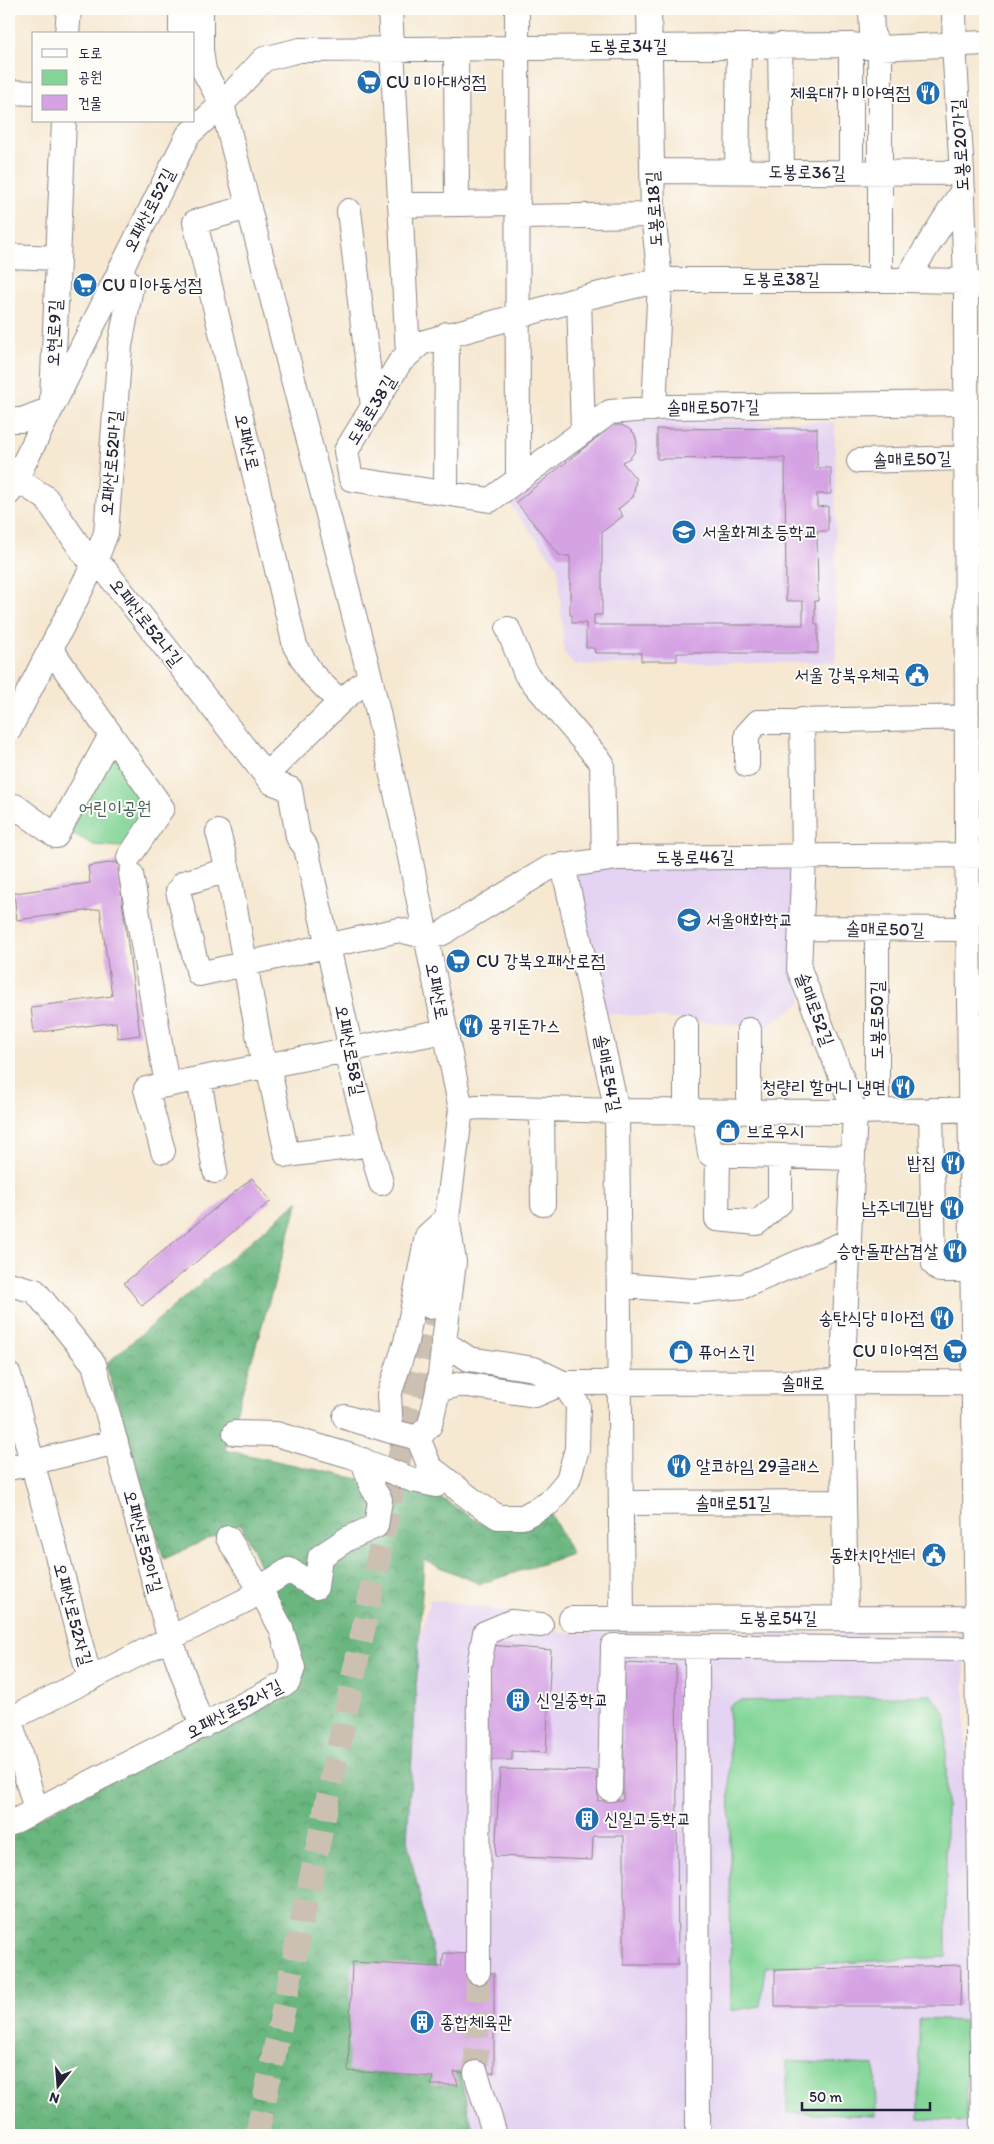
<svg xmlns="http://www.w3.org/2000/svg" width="994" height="2144" font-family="Itim,'Poor Story',sans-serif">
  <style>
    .built { fill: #e4d3f2 }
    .forest { fill: url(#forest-crowns); stroke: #466c5d }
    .green { fill: #82d596; stroke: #527c68 }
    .building { fill: #d5a2e4 }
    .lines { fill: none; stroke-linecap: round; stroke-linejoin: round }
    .minor-tunnel { stroke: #ccc0b3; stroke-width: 24; stroke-dasharray: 24 12; stroke-linecap: butt }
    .minor-casing { stroke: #8c8586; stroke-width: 26 }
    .minor { stroke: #fff; stroke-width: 24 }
    .labels { text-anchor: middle; stroke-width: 4; stroke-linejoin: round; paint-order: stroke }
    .street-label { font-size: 18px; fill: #22223b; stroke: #fdfcf7 }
    .poi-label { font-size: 18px; fill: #22223b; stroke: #fdfcf7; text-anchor: start }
    .park-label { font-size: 18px; fill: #44615b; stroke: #fdfcf7 }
  </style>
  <defs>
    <pattern id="forest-crowns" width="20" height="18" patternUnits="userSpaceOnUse" patternTransform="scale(1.25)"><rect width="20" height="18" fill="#69b67f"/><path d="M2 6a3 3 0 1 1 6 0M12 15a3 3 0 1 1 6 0" fill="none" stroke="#569469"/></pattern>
  </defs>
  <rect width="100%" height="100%" fill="#fdfcf7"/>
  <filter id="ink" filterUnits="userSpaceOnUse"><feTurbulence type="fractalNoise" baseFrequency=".02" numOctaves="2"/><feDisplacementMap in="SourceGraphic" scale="10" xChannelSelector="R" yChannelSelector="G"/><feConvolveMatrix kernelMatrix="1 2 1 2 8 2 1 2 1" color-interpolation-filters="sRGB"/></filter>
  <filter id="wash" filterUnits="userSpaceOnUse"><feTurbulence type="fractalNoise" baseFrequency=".0096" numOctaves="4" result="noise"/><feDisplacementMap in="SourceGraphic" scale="20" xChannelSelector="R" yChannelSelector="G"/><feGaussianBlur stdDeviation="1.12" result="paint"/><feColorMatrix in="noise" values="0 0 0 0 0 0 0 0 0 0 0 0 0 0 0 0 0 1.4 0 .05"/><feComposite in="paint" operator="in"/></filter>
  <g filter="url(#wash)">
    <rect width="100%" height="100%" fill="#f6e8d1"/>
    <path class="built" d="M604,420l231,2 1,240 -262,3 -10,-12 -6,-86 -53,-69z
      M794,863l8,139 -36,25 -162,-14 -28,-144z
      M430,1599l121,20 9,14 404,1 7,501h-521l-109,-179z"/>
    <path class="forest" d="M299,1200l-74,250 213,46 42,27 44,6 27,-15 21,40 -92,30 -56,-24 -17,280 67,295h-465v-302l293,-151 2,-18 -63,-140 -77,35 -58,-195z"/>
    <path class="green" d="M111,735l50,71 -26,42 -41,-3 -33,-18z
      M932,1695l14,20v242l-181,10 -5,39 -29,5 -2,-305 11,-5z
      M919,2019l46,2 2,100 -48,-2z
      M787,2061l88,4 1,51 -89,-3z"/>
    <g id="blocks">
      <path class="building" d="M613,425h8l7,3 6,5 3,9 -2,9 -5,7 -8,4 14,17 -3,18 -15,12 5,7 -21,16v83h-8v10h209v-24h-17l-1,-143 -128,1v-30l160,-1v40h14v26h-14v13l11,-1v25h-11l1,70h-3v23h3v29h-141v8h-36v-8h-46l-1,-5h-8v-25h-14v-8h-2v-59h-10l-44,-54z
        M117,862l23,173 -22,3 -2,-16 -82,11 -3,-26 81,-11 -12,-87 -83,11 -3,-27 76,-10 -2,-17z
        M252,1178l19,23 -129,105 -18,-23z
        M490,1645l61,5 -5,103 -34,-2v9h-27z
        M623,1663l53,2 2,300h-54v-129h-31l-1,24 -97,-4 5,-87 97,2 1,30 25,-1z
        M444,1953l25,1 -2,18 27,1v100l-40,-1 4,13h-27l2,-8 -85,-6 4,-109 90,5z
        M961,1965l-1,41h-185v-36z"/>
    </g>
  </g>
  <g filter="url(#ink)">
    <use href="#blocks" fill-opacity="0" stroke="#8c8586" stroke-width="1"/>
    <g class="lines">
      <path class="minor-tunnel" d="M476,2073l2,-101
        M257,2135l174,-828"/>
      <defs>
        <path id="minor" d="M201,9v41l3,21 18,33 148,573 37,165 54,267 -14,109 -16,89
          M390,9l18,345
          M517,9l1,470
          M649,9l4,206 7,65 -6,129
          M871,9l1,25 8,14v232
          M954,9l1,52 7,112 4,108 1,554 16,1300
          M67,34l2,-25
          M181,34v-25
          M780,45l2,126
          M851,45v127
          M456,48l1,156
          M9,92l25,1
          M652,171l310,2
          M737,171l2,-125
          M400,205l118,-2
          M249,207l-54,15 100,424 17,28 28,28
          M349,211l24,196
          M518,217l135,-2
          M9,256l48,2
          M906,280l57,-90
          M579,299l4,133
          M52,399l12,-278
          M966,403l-295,4 -61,5 -120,88 -139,-21 -5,-28 54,-89 21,-19 158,-44 81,-19h246l60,1 19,4
          M9,420h13l29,-11
          M859,461l107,-3
          M16,479l30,19 39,57 20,15 166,212 19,7 8,48 8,11 42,188v24l33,123
          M9,493l179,-358 34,-31 42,-45 36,-9 551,-5 29,3 105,-5
          M446,493l1,-159
          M508,629l18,45 76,89 2,96
          M51,649l111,159 -33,49
          M802,720l2,136 -5,113 56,143 -13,271 4,235
          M9,730l86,-168 11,-29 14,-187 11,-59 -11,-18
          M747,765v-31l11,-12 209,-5
          M266,775l74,-73 30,-25
          M9,814l6,-8 41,30 55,-101
          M218,832l10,38 34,186 6,9 19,90 84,-11
          M563,865l54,246 5,508
          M228,870l-44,13 -6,8 21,83 200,-44c19,4 35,12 51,-2l99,-60 68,-10 368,-3
          M131,874l36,211
          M801,928l167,1
          M877,929v182
          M686,1026v73l5,13
          M749,1030v82
          M199,1079l16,92
          M461,1109l17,-2 139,4 238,1 130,-3
          M542,1109l1,95
          M931,1110l3,154 6,6h33
          M704,1112l6,42 143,4
          M163,1151l-17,-62 299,-58
          M718,1154l-1,65 40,4 23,-20v-47
          M447,1218l7,44 -16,128 -8,35 -12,13 -27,-7 -2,-36 17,-53 21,-106z
          M9,1284l26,7 59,73 74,268 34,95
          M619,1285l74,6 51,-5 105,-45
          M9,1375l81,304
          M438,1390l23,-6 74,11 28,-12 422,-1
          M345,1417l46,14
          M235,1433l41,1 75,22 62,24 23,5 6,-8
          M418,1438l12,29 41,32 27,18h25l26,-14 19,-23 9,-31 1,-44 -15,-22 -29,-14 -65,-10 -26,-17
          M9,1468l107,-26
          M621,1503l223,-1
          M571,1619l414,-1
          M697,1647l1,488
          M9,1716l27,94
          M10,1719l238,-120 17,-14 24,-15 27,17 4,-30 27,-18 29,-13 4,-26 -9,-15 -8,-25
          M610,1789l3,-143 364,3
          M9,1824l279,-142 5,-14 -12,-40 -21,-39 -32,-51
          M478,1972l1,-307 6,-32 26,-11 30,3
          M476,2073l19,62"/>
      </defs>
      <use href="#minor" class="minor-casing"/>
      <use href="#minor" class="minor"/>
    </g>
  </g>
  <defs>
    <symbol id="supermarket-disc" viewBox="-11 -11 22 22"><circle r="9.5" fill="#1f6fb2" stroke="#fdfcf7"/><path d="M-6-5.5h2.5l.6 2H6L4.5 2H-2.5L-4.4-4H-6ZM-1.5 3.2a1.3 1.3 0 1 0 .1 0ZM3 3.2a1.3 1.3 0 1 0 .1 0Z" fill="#fff"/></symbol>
    <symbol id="restaurant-disc" viewBox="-11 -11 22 22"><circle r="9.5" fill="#1f6fb2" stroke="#fdfcf7"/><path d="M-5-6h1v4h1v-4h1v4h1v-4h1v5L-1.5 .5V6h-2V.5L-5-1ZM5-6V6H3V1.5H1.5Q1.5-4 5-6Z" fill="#fff"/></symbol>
    <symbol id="school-disc" viewBox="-11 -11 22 22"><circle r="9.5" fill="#1f6fb2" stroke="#fdfcf7"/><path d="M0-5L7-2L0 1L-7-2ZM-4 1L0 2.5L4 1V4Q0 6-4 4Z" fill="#fff"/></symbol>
    <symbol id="civic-disc" viewBox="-11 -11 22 22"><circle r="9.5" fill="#1f6fb2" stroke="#fdfcf7"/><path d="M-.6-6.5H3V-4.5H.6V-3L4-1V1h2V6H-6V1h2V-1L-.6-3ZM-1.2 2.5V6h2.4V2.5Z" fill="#fff"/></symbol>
    <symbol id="shop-disc" viewBox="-11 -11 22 22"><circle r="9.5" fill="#1f6fb2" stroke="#fdfcf7"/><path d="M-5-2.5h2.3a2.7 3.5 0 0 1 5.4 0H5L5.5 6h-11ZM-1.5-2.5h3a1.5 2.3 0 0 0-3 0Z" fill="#fff"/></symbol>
    <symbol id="building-disc" viewBox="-11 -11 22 22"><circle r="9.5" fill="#1f6fb2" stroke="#fdfcf7"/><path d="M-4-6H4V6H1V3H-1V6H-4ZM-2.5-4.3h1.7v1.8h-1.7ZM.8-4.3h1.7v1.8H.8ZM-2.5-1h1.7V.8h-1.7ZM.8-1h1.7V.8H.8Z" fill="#fff"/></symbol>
  </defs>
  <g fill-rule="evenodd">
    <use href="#supermarket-disc" x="355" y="68" width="28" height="28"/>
    <use href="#restaurant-disc" x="914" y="79" width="28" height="28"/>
    <use href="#supermarket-disc" x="71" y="271" width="28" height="28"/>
    <use href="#school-disc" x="670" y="518" width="28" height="28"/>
    <use href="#civic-disc" x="903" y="661" width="28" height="28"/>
    <use href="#school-disc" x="675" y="906" width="28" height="28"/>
    <use href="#supermarket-disc" x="444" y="947" width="28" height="28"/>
    <use href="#restaurant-disc" x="457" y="1012" width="28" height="28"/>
    <use href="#restaurant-disc" x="889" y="1073" width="28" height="28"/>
    <use href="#shop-disc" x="714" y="1117" width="28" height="28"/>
    <use href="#restaurant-disc" x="939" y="1149" width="28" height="28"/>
    <use href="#restaurant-disc" x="938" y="1194" width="28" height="28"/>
    <use href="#restaurant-disc" x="941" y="1237" width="28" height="28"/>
    <use href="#restaurant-disc" x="928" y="1304" width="28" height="28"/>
    <use href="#supermarket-disc" x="941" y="1337" width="28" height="28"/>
    <use href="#shop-disc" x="667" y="1338" width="28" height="28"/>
    <use href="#restaurant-disc" x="665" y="1452" width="28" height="28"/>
    <use href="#civic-disc" x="920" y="1541" width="28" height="28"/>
    <use href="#building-disc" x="504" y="1686" width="28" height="28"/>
    <use href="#building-disc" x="573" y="1805" width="28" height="28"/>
    <use href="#building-disc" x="408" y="2008" width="28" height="28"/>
  </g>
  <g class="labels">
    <g class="street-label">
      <text x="628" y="52">도봉로34길</text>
      <text transform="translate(960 145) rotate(-93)" y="6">도봉로20가길</text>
      <text transform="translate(807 172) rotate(1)" y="6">도봉로36길</text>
      <text transform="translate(654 209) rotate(-93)" y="6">도봉로18길</text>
      <text transform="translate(149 210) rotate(-63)" y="6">오패산로52길</text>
      <text x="781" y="285">도봉로38길</text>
      <text transform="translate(54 333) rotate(-88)" y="6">오현로9길</text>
      <text transform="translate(713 407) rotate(-1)" y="6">솔매로50가길</text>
      <text transform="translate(371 410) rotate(-59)" y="6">도봉로38길</text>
      <text transform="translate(247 442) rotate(77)" y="6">오패산로</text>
      <text transform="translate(912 459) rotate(-2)" y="6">솔매로50길</text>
      <text transform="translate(111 463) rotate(-85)" y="6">오패산로52마길</text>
      <text transform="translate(146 622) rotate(52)" y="6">오패산로52나길</text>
      <text x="695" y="863">도봉로46길</text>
      <text transform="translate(885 929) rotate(1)" y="6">솔매로50길</text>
      <text transform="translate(437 991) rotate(79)" y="6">오패산로</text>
      <text transform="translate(815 1009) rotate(69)" y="6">솔매로52길</text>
      <text transform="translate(877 1020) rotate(-90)" y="6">도봉로50길</text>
      <text transform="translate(350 1050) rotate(79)" y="6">오패산로58길</text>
      <text transform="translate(608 1073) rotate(79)" y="6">솔매로54길</text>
      <text x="803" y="1389">솔매로</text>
      <text x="733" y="1509">솔매로51길</text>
      <text transform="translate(143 1541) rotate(75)" y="6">오패산로52아길</text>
      <text transform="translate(73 1614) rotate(75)" y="6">오패산로52자길</text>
      <text x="778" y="1624">도봉로54길</text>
      <text transform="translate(234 1709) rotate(-28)" y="6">오패산로52사길</text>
    </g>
    <g class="poi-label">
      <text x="386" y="88">CU 미아대성점</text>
      <text x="910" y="99" text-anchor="end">제육대가 미아역점</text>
      <text x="102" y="291">CU 미아동성점</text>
      <text x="702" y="538">서울화계초등학교</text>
      <text x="900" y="681" text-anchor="end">서울 강북우체국</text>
      <text x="706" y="926">서울애화학교</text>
      <text x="476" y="967">CU 강북오패산로점</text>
      <text x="488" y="1032">몽키돈가스</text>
      <text x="886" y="1093" text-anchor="end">청량리 할머니 냉면</text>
      <text x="746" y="1137">브로우시</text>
      <text x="936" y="1169" text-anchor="end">밥집</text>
      <text x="934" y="1214" text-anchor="end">남주네김밥</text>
      <text x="938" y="1257" text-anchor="end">승한돌판삼겹살</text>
      <text x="924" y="1324" text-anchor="end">송탄식당 미아점</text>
      <text x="938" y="1357" text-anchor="end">CU 미아역점</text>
      <text x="698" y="1358">퓨어스킨</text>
      <text x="696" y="1472">알코하임 29클래스</text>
      <text x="916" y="1561" text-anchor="end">동화치안센터</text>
      <text x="536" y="1706">신일중학교</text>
      <text x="604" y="1825">신일고등학교</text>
      <text x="440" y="2028">종합체육관</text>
    </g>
    <g class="park-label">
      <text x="115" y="814">어린이공원</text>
    </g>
  </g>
  <rect width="994" height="2144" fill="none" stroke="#fdfcf7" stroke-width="30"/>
  <rect x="32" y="32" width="162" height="90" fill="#fdfcf7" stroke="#a5a5ac"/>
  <rect x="42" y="49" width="25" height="8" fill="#ffffff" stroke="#a5a5ac"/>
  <text x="78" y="58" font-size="15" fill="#22223b">도로</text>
  <rect x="42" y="70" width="25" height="15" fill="#82d596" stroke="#a5a5ac"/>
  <text x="78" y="82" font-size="15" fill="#22223b">공원</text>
  <rect x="42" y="95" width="25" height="15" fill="#d5a2e4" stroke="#a5a5ac"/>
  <text x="78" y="108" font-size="15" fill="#22223b">건물</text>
  <g transform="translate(58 2086) rotate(197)" stroke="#fdfcf7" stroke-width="4" paint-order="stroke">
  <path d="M0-4L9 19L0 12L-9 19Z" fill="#22223b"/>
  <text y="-8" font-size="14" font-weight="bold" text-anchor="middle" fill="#22223b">N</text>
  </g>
  <path d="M802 2102v8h128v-8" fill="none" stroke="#22223b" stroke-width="2.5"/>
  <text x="809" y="2102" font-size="15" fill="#22223b" stroke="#fdfcf7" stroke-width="4" paint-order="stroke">50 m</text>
</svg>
